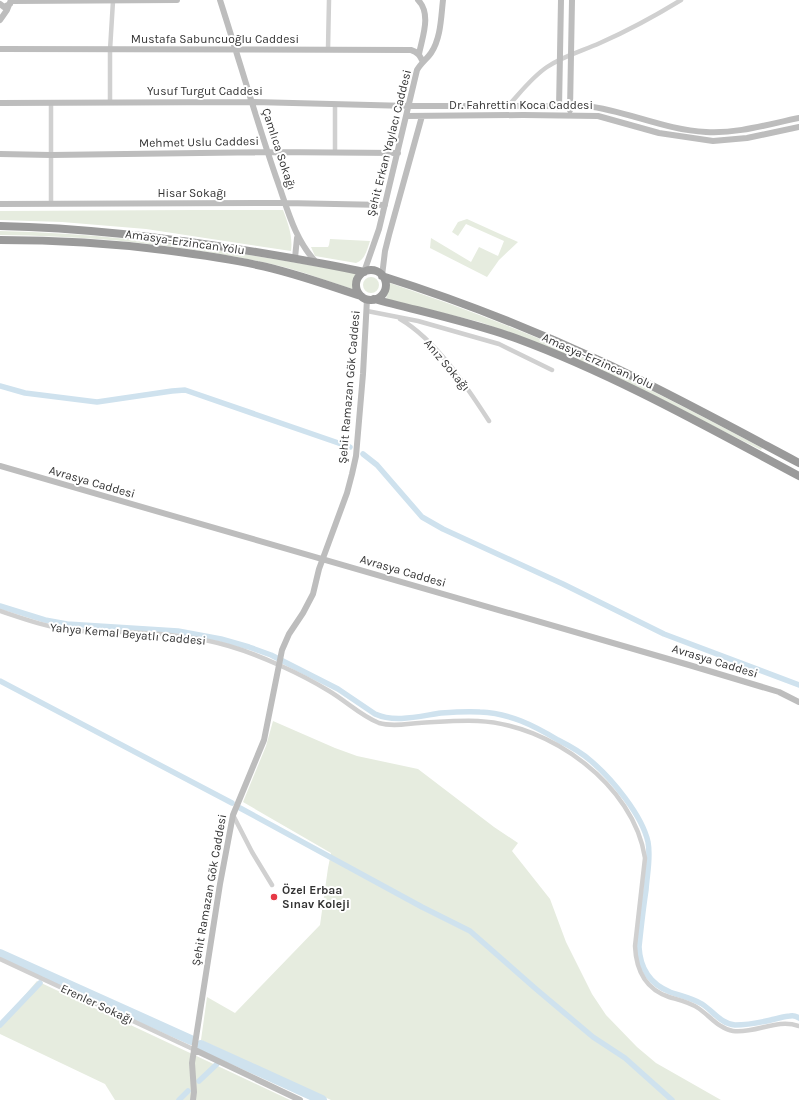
<svg xmlns="http://www.w3.org/2000/svg" width="799" height="1100" font-family="Karla,sans-serif">
  <style>
    .green { fill: #e6ecdf }
    .lines { fill: none; stroke-linecap: round; stroke-linejoin: round }
    .canal { stroke: #cfe2ee; stroke-width: 5.5 }
    .river { stroke: #cfe2ee; stroke-width: 10 }
    .street { stroke: #d0d0d0; stroke-width: 4.5 }
    .secondary { stroke: #bdbdbd; stroke-width: 6 }
    .highway { stroke: #9a9a9a; stroke-width: 8 }
    .poi-dot { fill: #e63946; stroke: #fff; stroke-width: 1.5 }
    .labels { text-anchor: middle; stroke-width: 4; stroke-linejoin: round; paint-order: stroke }
    .street-label { font-size: 12px; fill: #333; stroke: #fff }
    .poi-label { font-size: 12px; font-weight: bold; fill: #333; stroke: #fff; text-anchor: start }
  </style>
  <rect width="100%" height="100%" fill="#fff"/>
  <path class="green" d="M195,210h88c5,13 10,26 8,41l-145,-22 -84,-7 -62,-2v-9z
    M467,219l51,23 -19,18 -12,17 -57,-29 1,-10 40,24 8,-15 19,9 6,-15 -38,-17 -8,12 -6,-4 6,-10z
    M0,231c120,2 238,21 356,42l-3,16c-24,-7 -48,-17 -73,-23 -91,-21 -186,-30 -280,-31z
    M330,239l40,2c-3,9 -5,19 -14,22l-41,-7 -4,-9h17l1,-2z
    M363 285a8 8 0 1 1 16 0a8 8 0 1 1-16 0Z
    M390,283c70,24 141,50 209,82 55,26 109,54 163,83l-1,2 -140,-70 -94,-41 -47,-17 -94,-23z
    M273,721l62,27 22,8 61,13 76,58 24,16 -6,8 38,48 16,43 26,52 14,21 31,32 19,16 65,37h-390l-130,-60 6,-43 28,16 85,-88 8,-57 3,-15 -88,-51 23,-56z
    M37,981l253,119h-175l-10,-16 -105,-50v-10z"/>
  <g class="lines">
    <path class="canal" d="M0,386l25,7 72,9 75,-11 13,-1 165,57
      M363,454l14,11 45,52 21,12 120,55 101,50 135,51
      M0,606l45,14 22,4 111,7 43,8 28,8 22,8 67,34 37,25c20,9 45,2 66,-1 13,-1 26,-2 39,-1 29,1 53,13 78,28 12,6 24,13 33,21 21,18 51,54 57,81 3,16 -1,32 -2,48 -3,19 -5,38 -7,57 1,21 11,37 31,45 11,4 22,6 32,12 11,7 19,20 33,21 13,0 28,-3 40,-6 5,-1 10,-3 15,-3 4,-1 6,0 9,2
      M0,681l232,122
      M240,808l182,99 48,24 66,58 57,48 32,21 47,42
      M47,976v-1
      M0,1025l40,-42
      M199,1081l18,-17
      M179,1100l9,-9"/>
    <path class="river" d="M0,954l191,86
      M201,1045l121,55"/>
    <path class="street" d="M328,49l1,-49
      M110,102v-52l3,-49
      M51,103v101
      M508,106c12,-13 24,-29 39,-39 16,-11 35,-16 53,-24 27,-12 55,-27 81,-43
      M335,152v-48
      M367,311l51,10 81,23 53,26
      M400,319c36,21 67,68 89,102
      M0,611c24,8 46,16 71,19 17,2 35,2 52,2 35,1 72,4 106,14 31,9 72,28 100,45 17,10 32,25 50,32 13,4 27,1 40,0 20,-1 40,-3 59,-2 72,3 156,64 167,137l-10,88c1,24 10,43 34,51 10,3 20,5 29,11 11,7 21,21 35,23 23,3 43,-13 66,-5
      M233,815l19,37 20,33
      M0,959l195,91"/>
    <path class="secondary" d="M220,0c19,59 36,119 56,177 11,30 18,62 40,85
      M418,0c14,14 4,38 1,54
      M12,1l165,-1
      M0,4l4,3 6,-3
      M0,20l7,-10 4,-10
      M0,49l411,1c7,2 9,6 12,12
      M0,103l252,-1 157,4h178c40,5 78,24 119,26 31,2 63,-8 93,-14
      M559,108l2,-108
      M570,110l2,-110
      M406,116l117,-1 75,1 61,17 54,8 34,-3 52,-11
      M0,154l51,1 216,-3 131,1
      M0,204l285,-1 100,2
      M295,258l2,-20
      M364,272l15,-43 38,-159c4,-7 10,-11 14,-17 10,-15 10,-36 12,-53
      M382,276l3,-25 4,-16 33,-119
      M0,466l689,199 90,27 20,10
      M195,1050l105,50
      M193,1100l1,-8 -2,-29 28,-179 13,-69 31,-75 18,-90 7,-16 14,-21 10,-19 6,-25 28,-76 5,-19 4,-18 7,-82 4,-75"/>
    <path class="highway" d="M0,226c86,2 171,12 256,26 36,6 72,12 108,20
      M0,240c55,0 109,3 164,10 31,4 62,8 93,15 35,7 70,20 104,31
      M356 285a15 15 0 1 1 30 0a15 15 0 1 1-30 0Z
      M382,276c76,24 150,53 223,87 66,31 130,66 194,100
      M374,299c48,13 97,23 144,40 97,36 189,88 281,137"/>
  </g>
  <circle class="poi-dot" cx="274" cy="897" r="4"/>
  <g class="labels">
    <g class="street-label">
      <text x="215" y="43">Mustafa Sabuncuoğlu Caddesi</text>
      <text x="205" y="95">Yusuf Turgut Caddesi</text>
      <text x="521" y="109">Dr. Fahrettin Koca Caddesi</text>
      <text transform="translate(199 142) rotate(-1)" y="4">Mehmet Uslu Caddesi</text>
      <text transform="translate(389 143) rotate(-76)" y="4">Şehit Erkan Yaylacı Caddesi</text>
      <text transform="translate(279 149) rotate(72)" y="4">Çamlıca Sokağı</text>
      <text x="192" y="197">Hisar Sokağı</text>
      <text transform="translate(185 242) rotate(8)" y="4">Amasya-Erzincan Yolu</text>
      <text transform="translate(598 361) rotate(24)" y="4">Amasya-Erzincan Yolu</text>
      <text transform="translate(447 365) rotate(50)" y="4">Anız Sokağı</text>
      <text transform="translate(349 387) rotate(-85)" y="4">Şehit Ramazan Gök Caddesi</text>
      <text transform="translate(92 482) rotate(16)" y="4">Avrasya Caddesi</text>
      <text transform="translate(403 571) rotate(16)" y="4">Avrasya Caddesi</text>
      <text transform="translate(128 634) rotate(5)" y="4">Yahya Kemal Beyatlı Caddesi</text>
      <text transform="translate(715 661) rotate(17)" y="4">Avrasya Caddesi</text>
      <text transform="translate(209 890) rotate(-80)" y="4">Şehit Ramazan Gök Caddesi</text>
      <text transform="translate(97 1004) rotate(25)" y="4">Erenler Sokağı</text>
    </g>
    <g class="poi-label">
      <text x="282" y="894">Özel Erbaa<tspan x="282" dy="14">Sınav Koleji</tspan></text>
    </g>
  </g>
</svg>
